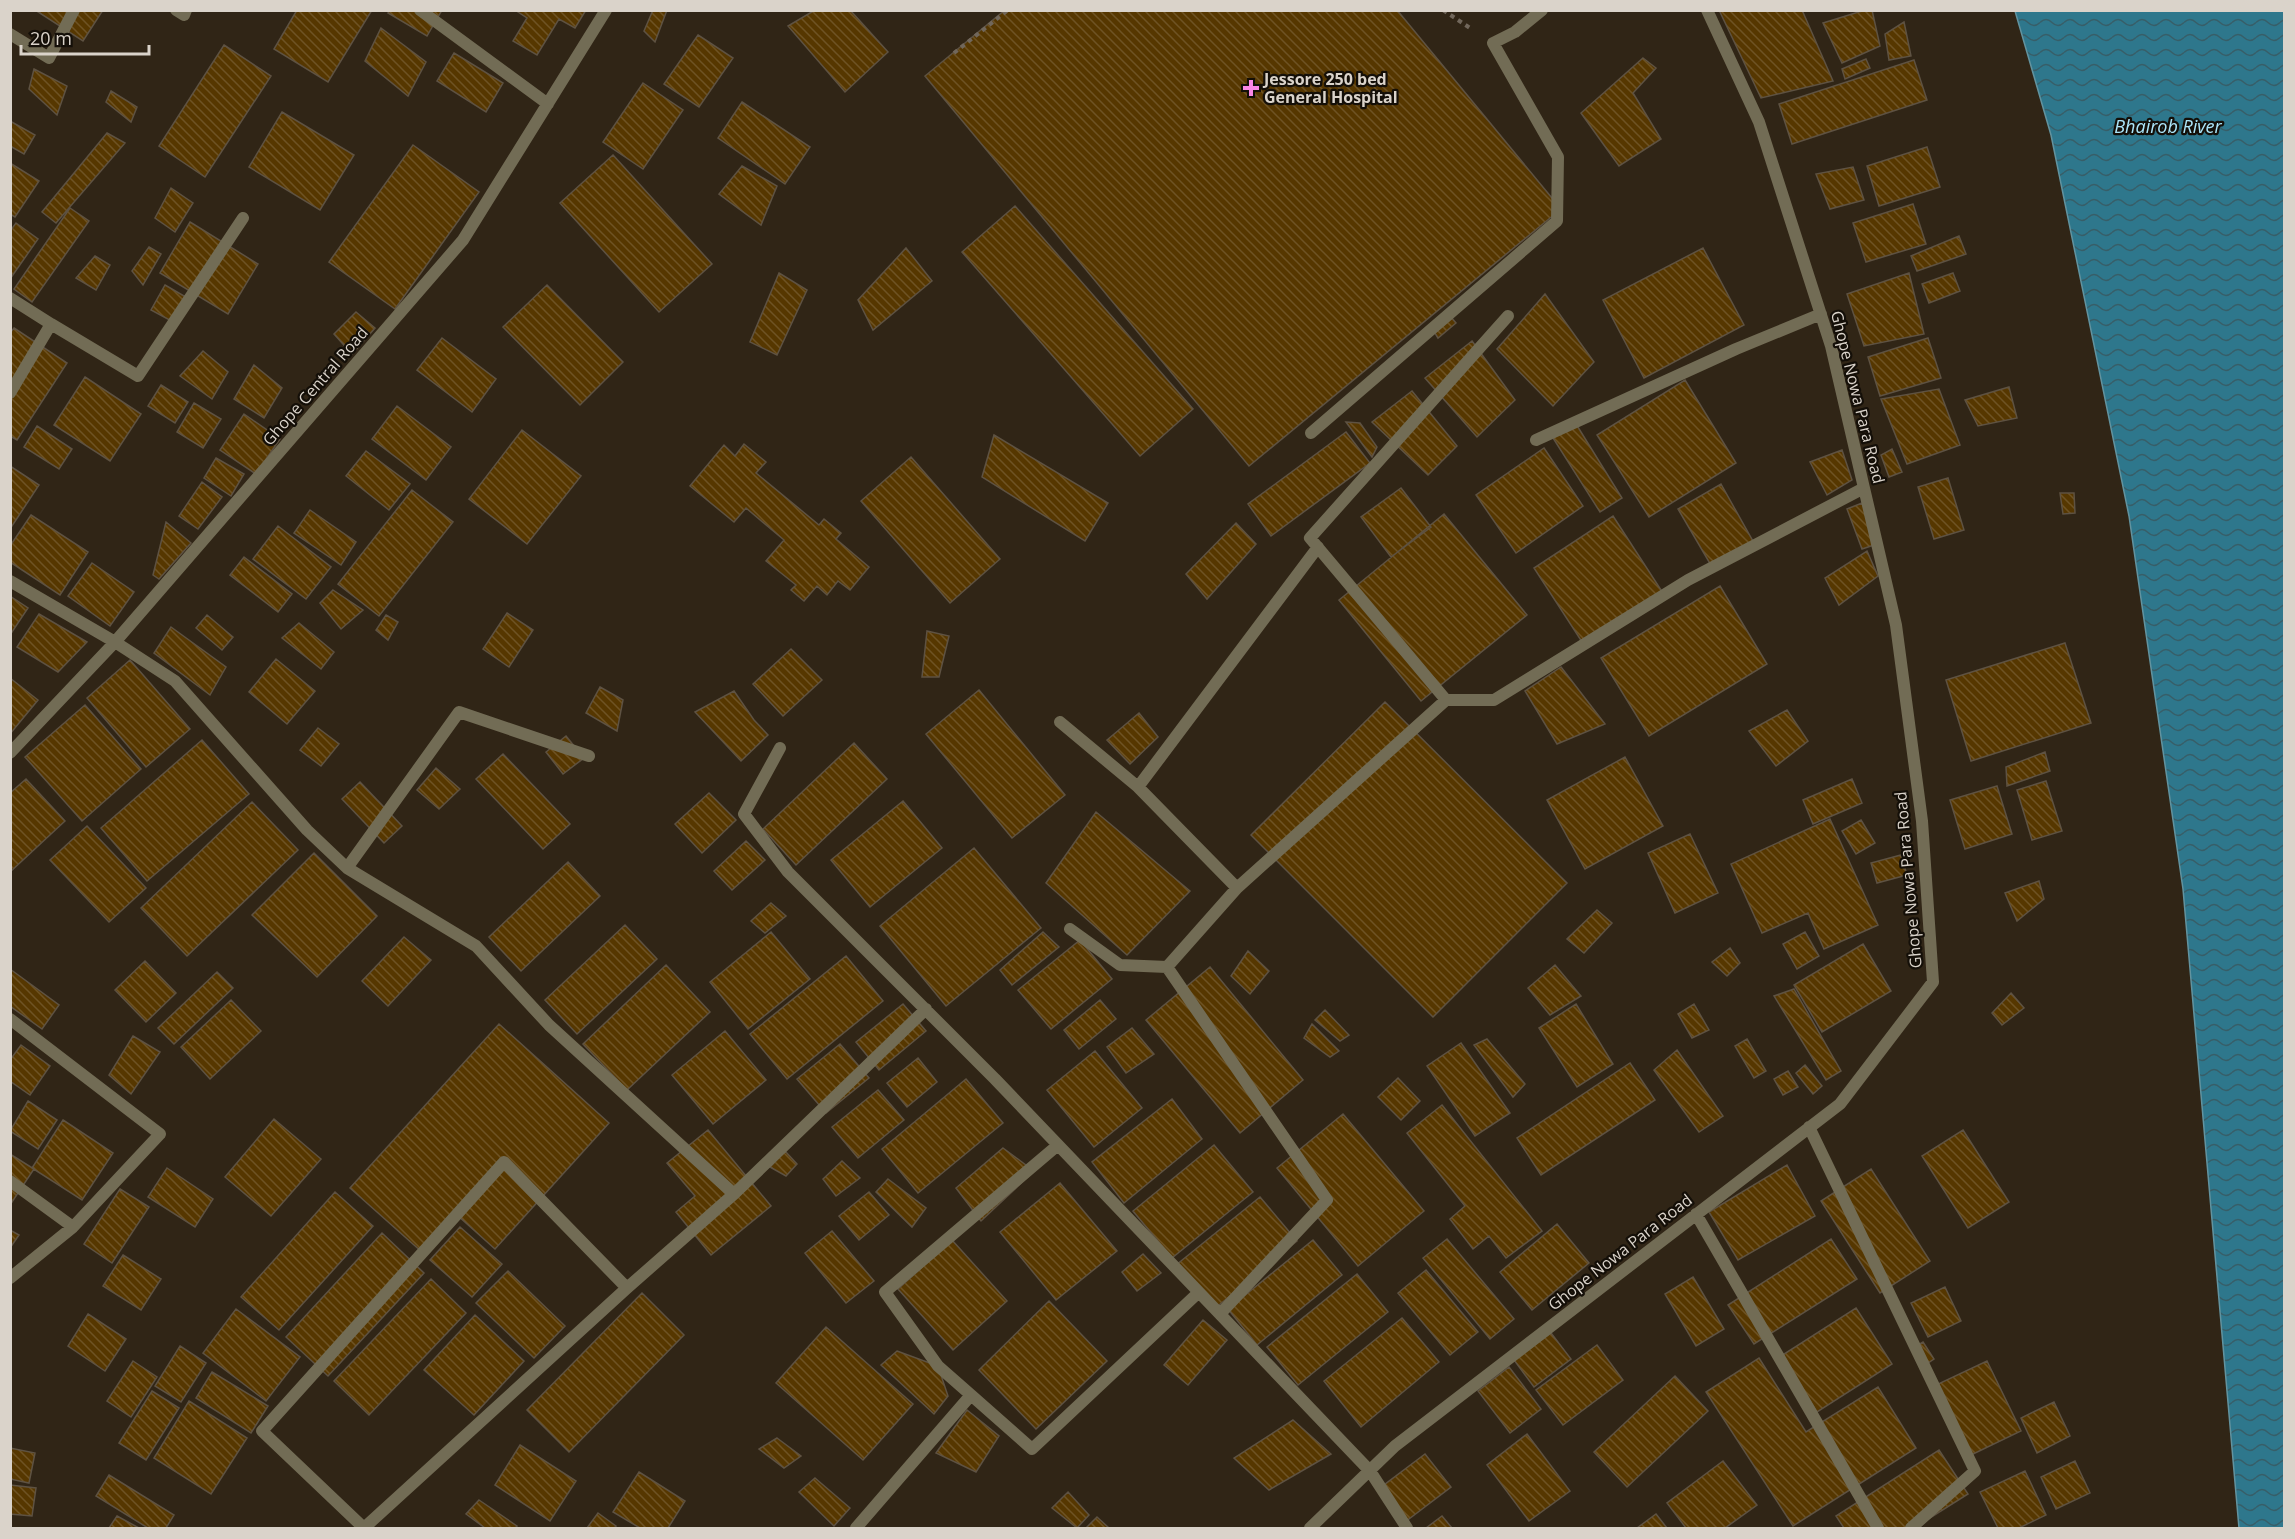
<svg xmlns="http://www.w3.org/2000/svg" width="2295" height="1539" font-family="'Open Sans',sans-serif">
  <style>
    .water { fill: url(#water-waves); stroke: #62939f; stroke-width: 1.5 }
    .building { fill: url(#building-back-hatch); stroke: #5e5242; stroke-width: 1.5 }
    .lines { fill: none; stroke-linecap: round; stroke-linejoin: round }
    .path { stroke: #71675b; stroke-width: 4; stroke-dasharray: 4.5 4.5; stroke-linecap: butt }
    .street { stroke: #726c55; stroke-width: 12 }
    .poi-dot { fill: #fb87e6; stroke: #140f08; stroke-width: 2 }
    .labels { text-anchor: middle; stroke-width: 4.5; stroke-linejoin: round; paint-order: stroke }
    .poi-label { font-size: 16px; font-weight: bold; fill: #dad3ca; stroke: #140f08; text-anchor: start }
    .street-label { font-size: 16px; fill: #dad3ca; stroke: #140f08 }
    .water-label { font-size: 18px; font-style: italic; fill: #ace6fa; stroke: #140f08 }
  </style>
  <defs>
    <pattern id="water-waves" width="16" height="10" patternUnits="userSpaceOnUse" patternTransform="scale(1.5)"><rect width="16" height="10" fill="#2e778c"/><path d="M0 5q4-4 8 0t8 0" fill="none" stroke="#375e68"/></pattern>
    <pattern id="building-back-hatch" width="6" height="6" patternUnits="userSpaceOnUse" patternTransform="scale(1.5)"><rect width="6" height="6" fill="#563700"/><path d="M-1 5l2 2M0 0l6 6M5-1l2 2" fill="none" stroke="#6e5324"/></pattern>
  </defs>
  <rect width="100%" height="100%" fill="#302516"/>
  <path class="water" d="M2015,11h269v1517h-45l-56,-639 -54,-373 -78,-381z"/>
  <path class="building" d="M35,10h68l-20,31z
    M297,10h75l-44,72 -54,-33z
    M390,10h52l-15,26 -39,-23z
    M515,10h71l-11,18 -16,-9 -22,36 -24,-14 14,-23z
    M653,10h14l-12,32 -11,-11z
    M815,10h35l38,42 -43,40 -57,-66z
    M1005,10h392l164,199 -312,257 -324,-390z
    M1719,10h83l31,71 -72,17z
    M1865,10h7l8,36 -38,17 -19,-40z
    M1904,22l7,34 -22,4 -4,-26z
    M381,28l45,34 -18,34 -43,-35z
    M698,35l35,23 -34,49 -35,-23z
    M224,45l47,31 -66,101 -46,-31z
    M454,53l49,30 -17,29 -49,-31z
    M1643,58l13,10 -23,25 28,46 -42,27 -38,-53z
    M1866,59l4,9 -25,11 -3,-10z
    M1914,60l13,40 -135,44 -13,-40z
    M34,69l33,17 -10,29 -28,-26z
    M643,83l40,27 -40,59 -40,-27z
    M111,91l26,16 -6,15 -25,-20z
    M742,102l68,45 -25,37 -67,-46z
    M282,112l72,43 -34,55 -71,-43z
    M10,121l25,14 -11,19 -14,-8z
    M107,133l18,10 -69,80 -14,-11z
    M413,145l66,47 -84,117 -66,-47z
    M1927,147l13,40 -61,19 -12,-40z
    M613,155l99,109 -53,48 -99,-109z
    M10,163l29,18 -24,36 -5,-3z
    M742,166l35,20 -16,39 -42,-31z
    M1853,167l11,33 -34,9 -14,-35z
    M171,188l22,15 -18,29 -20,-14z
    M1913,204l13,40 -60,18 -13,-39z
    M1015,206l178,203 -53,47 -178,-204z
    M70,208l19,13 -57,81 -18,-13z
    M190,222l68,42 -30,50 -68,-41z
    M16,223l22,16 -28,40v-48z
    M1959,236l7,18 -49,17 -6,-15z
    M149,247l12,7 -18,31 -11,-14z
    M906,248l26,33 -59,49 -15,-30z
    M1703,248l41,77 -100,53 -41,-78z
    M95,256l15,9 -14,25 -20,-12z
    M779,273l28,17 -30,65 -27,-13z
    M1909,273l15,61 -60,12 -17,-52z
    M1953,273l7,18 -31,12 -7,-19z
    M165,285l26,15 -14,24 -26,-14z
    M547,285l76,77 -43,43 -77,-78z
    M1545,294l49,68 -41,44 -56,-57z
    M356,312l19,16 -23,26 -18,-20z
    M1450,316l6,7 -18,15 -5,-8z
    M14,328l53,35 -50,77 -7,-4v-103z
    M442,338l54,41 -24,33 -55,-42z
    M1928,338l13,40 -61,18 -12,-39z
    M1472,341l43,59 -38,37 -52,-59z
    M203,351l25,21 -16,27 -32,-23z
    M254,365l28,23 -18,30 -30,-19z
    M85,377l56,37 -31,47 -56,-36z
    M1685,380l51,83 -87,54 -52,-82z
    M161,385l27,17 -13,21 -27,-17z
    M2009,387l8,31 -39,8 -13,-26z
    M1939,389l21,56 -53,19 -26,-65z
    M1412,391l45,55 -29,29 -56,-53z
    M194,403l27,16 -18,29 -26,-16z
    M397,406l54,41 -25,33 -54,-41z
    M244,414l36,25 -24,35 -36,-24z
    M1346,422l14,1 17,24 -5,10z
    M1576,424l46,74 -22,14 -47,-74z
    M37,426l35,23 -13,20 -35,-22z
    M522,430l59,46 -54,68 -58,-45z
    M1346,432l24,31 -99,73 -23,-32z
    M994,435l114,68 -23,38 -103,-64z
    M744,444l22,18 -10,11 63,52 5,-6 17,14 -5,6 33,28 -19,23 -12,-9 -11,14 -10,-9 -13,15 -13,-11 5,-5 -30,-24 18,-21 -38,-32 -12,14 -44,-36 34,-41 11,11z
    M1544,448l39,58 -67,47 -40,-58z
    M1892,449l10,23 -13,5 -8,-22z
    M1842,450l10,30 -25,15 -17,-33z
    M366,451l44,33 -21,26 -43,-34z
    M911,457l89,102 -50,44 -89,-102z
    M216,458l28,16 -13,22 -27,-18z
    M10,466l29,19 -29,44z
    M1948,478l16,52 -30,9 -16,-52z
    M202,482l20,15 -24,32 -19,-13z
    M1721,484l33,59 -42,24 -34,-58z
    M1401,488l30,39 -40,30 -30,-40z
    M412,490l41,32 -74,94 -41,-32z
    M2060,493h14l1,20 -12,1z
    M1862,503l15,41 -15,5 -15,-40z
    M310,510l46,32 -15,23 -47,-32z
    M1444,514l83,101 -106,86 -82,-101z
    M31,515l57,37 -28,43 -50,-33v-16z
    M1613,516l50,77 -79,52 -50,-77z
    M166,522l25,21 -32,36 -6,-4z
    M1236,523l20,21 -49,55 -21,-25z
    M278,526l53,41 -25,32 -53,-40z
    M1867,551l11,25 -39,29 -14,-27z
    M244,557l48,37 -14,18 -48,-37z
    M92,563l42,29 -24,34 -42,-30z
    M1720,586l47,78 -118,72 -48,-78z
    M333,590l30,20 -22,19 -21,-26z
    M10,596l18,12 -18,27z
    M507,613l26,17 -24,37 -26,-18z
    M39,614l48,28 -29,30 -41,-25z
    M207,615l26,22 -11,13 -26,-22z
    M386,615l12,7 -10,18 -12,-10z
    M299,623l35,29 -13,17 -39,-31z
    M171,627l55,40 -16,28 -56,-42z
    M927,631l22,5 -10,41h-17z
    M2065,643l26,80 -120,38 -25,-81z
    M791,649l31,31 -39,36 -30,-32z
    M276,659l39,32 -28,33 -38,-32z
    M130,660l60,69 -44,38 -59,-69z
    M1561,667l44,57 -48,20 -32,-53z
    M10,678l28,22 -28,34z
    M600,687l23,13 -6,31 -31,-18z
    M979,690l86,105 -53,43 -86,-104z
    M734,691l20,29 14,15 -27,26 -46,-49z
    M1385,702l182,181 -134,134 -182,-182z
    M85,705l56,64 -59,52 -57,-64z
    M1787,710l21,31 -32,25 -27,-35z
    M1139,713l19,24 -28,27 -23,-24z
    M318,728l21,16 -18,22 -21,-16z
    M566,736l18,22 -21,16 -17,-22z
    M202,740l47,54 -102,87 -46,-53z
    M854,743l33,36 -91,86 -33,-36z
    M2045,752l5,19 -43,15 -1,-19z
    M503,754l67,70 -27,25 -67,-70z
    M1625,757l38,69 -78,43 -38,-69z
    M436,768l24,21 -21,20 -22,-19z
    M26,779l39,42 -55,51v-79z
    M1852,779l10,24 -49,21 -10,-24z
    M2046,781l16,50 -30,9 -15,-50z
    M360,782l42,44 -18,17 -42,-44z
    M1997,786l15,48 -47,15 -15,-49z
    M709,793l27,27 -34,33 -27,-29z
    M903,801l39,47 -72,59 -39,-47z
    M252,802l46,48 -111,106 -46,-48z
    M1096,812l94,79 -63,64 -81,-72z
    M1830,819l48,106 -54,24 -16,-36 -46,20 -31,-69z
    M1861,820l14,23 -19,11 -14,-23z
    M87,826l59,62 -37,34 -59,-62z
    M1690,834l28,59 -43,20 -27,-60z
    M746,841l19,19 -33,30 -18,-19z
    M974,848l67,80 -95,78 -66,-80z
    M314,853l63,63 -60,61 -65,-62z
    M1901,855l6,20 -30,8 -6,-20z
    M568,862l32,34 -79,75 -32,-34z
    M2039,881l5,18 -27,22 -12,-28z
    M771,903l15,13 -21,17 -14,-12z
    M1597,910l15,13 -28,30 -17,-14z
    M625,925l32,34 -80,75 -32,-34z
    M771,932l39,47 -62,50 -38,-47z
    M1043,932l16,15 -47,38 -12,-15z
    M1805,932l14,24 -22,13 -14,-25z
    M404,937l27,23 -43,46 -26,-25z
    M1080,940l32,39 -61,50 -33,-39z
    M1863,944l28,47 -69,41 -28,-47z
    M1730,948l10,15 -13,13 -15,-14z
    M1248,951l21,20 -19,23 -19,-18z
    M846,956l37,45 -96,78 -37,-45z
    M145,961l31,32 -30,29 -31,-32z
    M666,965l44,47 -83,78 -44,-46z
    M1555,965l26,31 -31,19 -22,-27z
    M1210,967l93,113 -63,53 -94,-113z
    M10,969l49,36 -17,24 -32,-23z
    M217,972l16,16 -59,56 -16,-16z
    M1794,989l47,82 -15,9 -52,-84z
    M2011,993l13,15 -22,17 -10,-12z
    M231,1000l30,31 -51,48 -29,-32z
    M1100,1000l16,19 -37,30 -15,-19z
    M903,1004l23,27 -47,39 -23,-28z
    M1576,1004l37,60 -36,23 -38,-59z
    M1694,1004l15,26 -17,8 -14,-24z
    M1325,1010l24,25 -9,6 -25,-21z
    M499,1024l110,99 -114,126 -38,-34 -34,38 -73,-65z
    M1312,1024l27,27 -9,6 -26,-19z
    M1132,1028l22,26 -28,19 -19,-26z
    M725,1031l41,49 -53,44 -41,-49z
    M133,1036l27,16 -29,42 -22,-19z
    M1487,1039l38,45 -12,13 -39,-52z
    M1747,1039l19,32 -12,7 -19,-32z
    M1461,1043l49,70 -35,23 -48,-70z
    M840,1044l29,34 -43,35 -29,-34z
    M21,1045l29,21 -20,29 -20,-14v-21z
    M1677,1050l46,66 -24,16 -45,-62z
    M1095,1051l47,57 -48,39 -47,-57z
    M918,1058l19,24 -30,25 -20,-24z
    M1630,1063l25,37 -114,75 -24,-37z
    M1805,1065l17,21 -9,8 -17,-21z
    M1788,1071l10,16 -15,8 -9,-16z
    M1398,1078l22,23 -19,19 -23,-23z
    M966,1079l37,44 -85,70 -36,-44z
    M878,1090l26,30 -46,38 -26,-31z
    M1172,1099l30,40 -78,64 -32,-41z
    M28,1101l29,19 -19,29 -28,-18z
    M1442,1105l100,126 -36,27 -17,-22 -16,13 -23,-30 15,-13 -58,-73z
    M1343,1114l81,97 -66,55 -81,-98z
    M274,1119l47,40 -50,57 -46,-39z
    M63,1120l50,33 -31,47 -50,-32z
    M708,1130l63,76 -60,49 -35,-43 19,-16 -28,-33z
    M1963,1130l46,72 -41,26 -46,-72z
    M1214,1145l39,47 -81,66 -39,-47z
    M1003,1148l31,23 -53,50 -25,-33z
    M785,1151l12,13 -11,12 -16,-9z
    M10,1154l24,15 -24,36z
    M842,1161l18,17 -24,18 -13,-17z
    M1787,1165l28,51 -77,44 -29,-48z
    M167,1168l46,31 -18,28 -47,-30z
    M1871,1169l59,92 -50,32 -59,-92z
    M888,1179l38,29 -14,19 -36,-35z
    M1060,1183l57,68 -61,49 -56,-68z
    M120,1189l29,18 -37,56 -28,-19z
    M335,1192l38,34 -94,104 -38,-33z
    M869,1192l20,23 -30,25 -20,-24z
    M1260,1197l37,44 -84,69 -37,-45z
    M1557,1224l32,39 -57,47 -32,-38z
    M460,1227l42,37 -30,33 -42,-37z
    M10,1230l9,5 -9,13z
    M832,1231l42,50 -28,22 -41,-50z
    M382,1233l42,40 -96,103 -42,-39z
    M1447,1239l67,80 -24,20 -67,-81z
    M1831,1239l26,40 -103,65 -26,-39z
    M952,1240l55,61 -54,49 -55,-61z
    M1313,1240l29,35 -85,70 -29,-36z
    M1143,1254l18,19 -24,18 -15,-19z
    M123,1255l38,24 -20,31 -38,-24z
    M1426,1270l52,62 -28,23 -52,-62z
    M508,1271l57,55 -31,32 -58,-55z
    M1357,1274l31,38 -90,73 -31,-38z
    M1693,1277l31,52 -28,17 -31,-52z
    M431,1279l35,34 -97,102 -35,-34z
    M1945,1287l16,34 -33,16 -17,-34z
    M642,1293l42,42 -115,117 -42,-42z
    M1049,1301l58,60 -71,68 -57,-59z
    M1856,1308l36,56 -75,48 -36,-56z
    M236,1309l64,48 -34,44 -63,-48z
    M88,1314l38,25 -21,32 -37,-25z
    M475,1315l49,46 -50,54 -50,-45z
    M1402,1318l37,44 -78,65 -37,-46z
    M1203,1320l24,20 -39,45 -24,-20z
    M826,1327l87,77 -50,56 -87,-77z
    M1551,1333l20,26 -37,28 -20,-27z
    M1923,1342l11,17 -12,8 -11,-18z
    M1597,1345l26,35 -60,45 -27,-35z
    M180,1346l26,17 -25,39 -26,-16z
    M897,1351l41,15 10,30 -14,18 -53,-49z
    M1759,1358l47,74 72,-45 38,61 -123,78 -87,-134z
    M133,1361l24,16 -26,40 -24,-16z
    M1987,1361l34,70 -52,25 -33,-71z
    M1509,1367l32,42 -31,24 -32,-42z
    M212,1372l56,34 -17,27 -55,-35z
    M1675,1376l33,35 -81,76 -33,-35z
    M152,1391l27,17 -33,52 -27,-17z
    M189,1401l58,37 -36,56 -57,-36z
    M2054,1402l16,34 -33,17 -16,-35z
    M967,1410l32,26 -23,36 -40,-19z
    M1293,1420l38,34 -62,36 -35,-32z
    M1527,1434l43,57 -41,30 -42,-56z
    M777,1438l24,18 -17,12 -25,-19z
    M520,1445l56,36 -26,40 -55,-36z
    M10,1448l25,5 -6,30 -19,-4z
    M1939,1450l29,44 -54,34h-70l-8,-12z
    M1425,1454l26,33 -46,35 -25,-34z
    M1723,1461l34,44 -32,23h-39l-19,-25z
    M2075,1461l15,32 -34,16 -15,-32z
    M2025,1471l21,44 -27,13h-21l-18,-36z
    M639,1472l46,29 -17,27h-28l-27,-16z
    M109,1475l65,40 -8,13h-18l-52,-32z
    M815,1478l35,30 -16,18 -35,-34z
    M10,1485l26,3 -4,28 -22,-2z
    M1068,1492l21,23 -12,13 -25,-20z
    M479,1500l38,26 -2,2h-30l-19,-14z
    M598,1513l18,13 -2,2h-27z
    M1656,1514l11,14h-30z
    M117,1516l22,12h-30z
    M1442,1516l10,12h-26z
    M1097,1517l12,11h-23z"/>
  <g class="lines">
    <path class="path" d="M1443,10l27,18
      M954,53l54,-43"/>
    <path class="street" d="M176,10l8,5 2,-5
      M420,10l128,94
      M10,34l39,24 25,-48
      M10,298l41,26
      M1508,316l-198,222 136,162h48l194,-120 176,-92
      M10,393l41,-69 87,52 105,-158
      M1311,433l246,-212 1,-64 -65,-114 22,-11 27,-22
      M1536,440l200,-91 85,-35
      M10,581l105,61 60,39 132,149 40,38 129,78 73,79 185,169 192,-185
      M1060,722l78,65 99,101
      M780,748l-36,66 44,58 207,207 375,392 37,57
      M10,753l105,-111 348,-402 143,-230
      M1138,787l180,-240
      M347,868l112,-156 130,44
      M1070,929l50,36 47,2 70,-79 209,-188
      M1167,967l160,233 -107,114
      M10,1019l150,115 -87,93 -63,51
      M1809,1127l166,344 -64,57
      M10,1181l63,46
      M1696,1214l182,314
      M971,1395l61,54 166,-156
      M364,1528l-102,-97 242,-269 123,126
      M364,1528l263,-240 107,-94
      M856,1528l115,-133 -33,-29 -53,-74 173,-147
      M1310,1528l85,-82 445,-342 93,-122 -11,-161 -26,-196 -32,-137 -33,-142 -72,-224 -52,-112"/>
  </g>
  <path class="poi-dot" d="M1248 79h6v6h6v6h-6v6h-6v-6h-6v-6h6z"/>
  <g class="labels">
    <g class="poi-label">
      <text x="1264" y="85">Jessore 250 bed<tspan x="1264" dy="18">General Hospital</tspan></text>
    </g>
    <g class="street-label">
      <text transform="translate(315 386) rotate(-49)" y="6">Ghope Central Road</text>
      <text transform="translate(1858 397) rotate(76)" y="6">Ghope Nowa Para Road</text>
      <text transform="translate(1908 880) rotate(-95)" y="6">Ghope Nowa Para Road</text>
      <text transform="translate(1620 1252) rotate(-38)" y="6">Ghope Nowa Para Road</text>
    </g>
    <g class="water-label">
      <text x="2168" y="133">Bhairob River</text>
    </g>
  </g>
  <rect width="2295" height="1539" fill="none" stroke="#dad3ca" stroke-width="24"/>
  <path d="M21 45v9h128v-9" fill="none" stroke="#dad3ca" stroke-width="3"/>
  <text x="30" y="45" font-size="18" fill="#dad3ca" stroke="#140f08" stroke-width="4.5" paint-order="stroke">20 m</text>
</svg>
